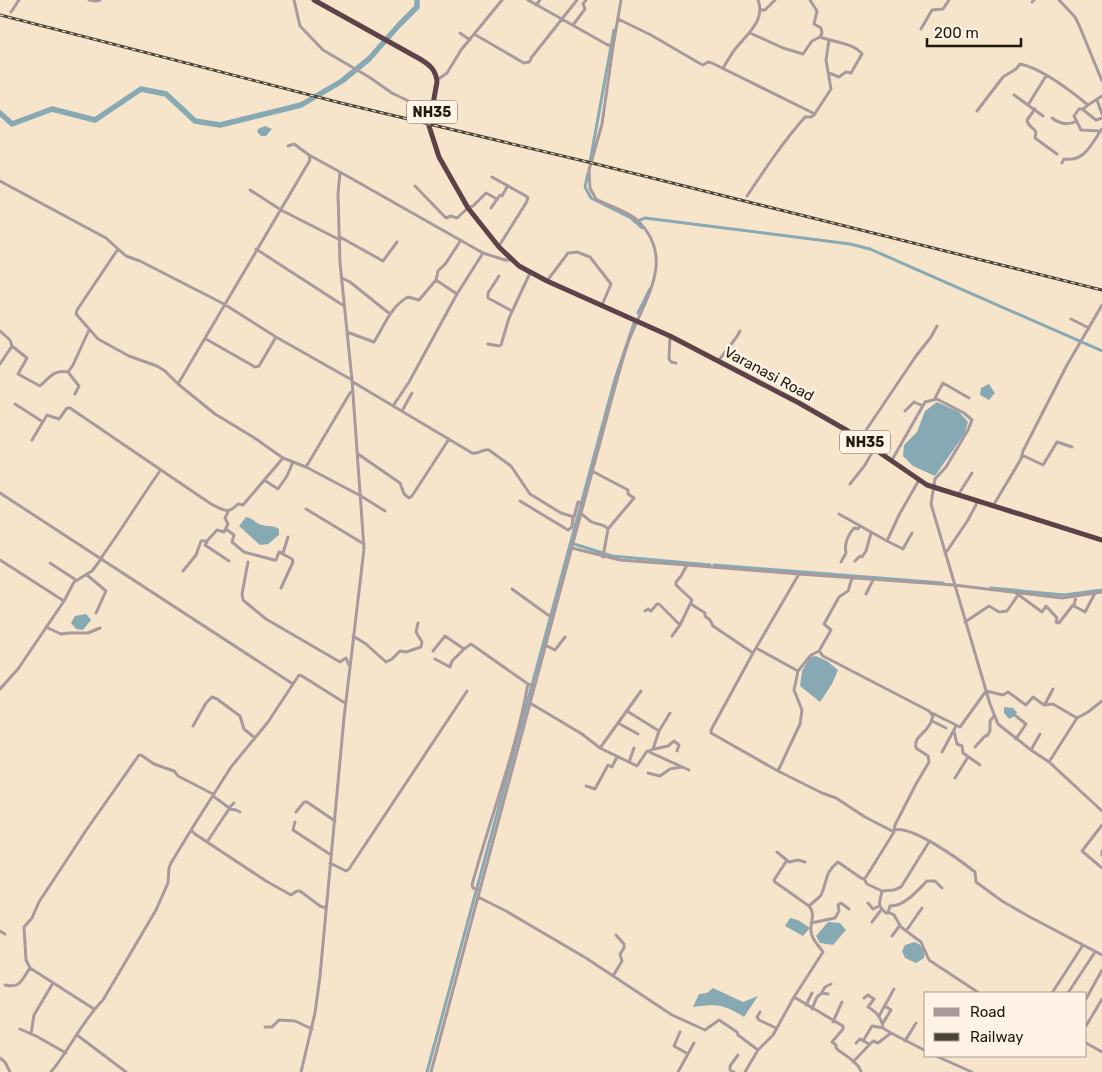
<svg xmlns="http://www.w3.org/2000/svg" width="1102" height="1072" font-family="Rubik,sans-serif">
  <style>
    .water { fill: #87a9b3 }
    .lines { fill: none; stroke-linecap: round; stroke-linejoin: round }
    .canal { stroke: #87a9b3; stroke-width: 3 }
    .river { stroke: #87a9b3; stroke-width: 5.5 }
    .minor { stroke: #a8999c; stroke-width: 3 }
    .highway { stroke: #5e4249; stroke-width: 5 }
    .rail-casing { stroke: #4b4336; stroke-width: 3 }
    .rail { stroke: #fef3e4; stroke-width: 1; stroke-dasharray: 4; stroke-linecap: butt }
    .labels { text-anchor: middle; stroke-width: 5; stroke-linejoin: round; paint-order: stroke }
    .shield { fill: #fef3e4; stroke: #625a50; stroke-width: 1 }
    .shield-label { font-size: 14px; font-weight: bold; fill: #1f1910 }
    .street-label { font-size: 15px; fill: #1f1910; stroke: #fef3e4 }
  </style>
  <rect width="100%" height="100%" fill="#f6e5cb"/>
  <path class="water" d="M265,126l7,3 -6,7h-5l-4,-4 1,-3z
    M989,384l6,9 -6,7 -9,-5 1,-7z
    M937,402l22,10 9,10 -3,11 -30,43 -22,-10 -10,-10 1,-11 13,-13 8,-21z
    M246,517c7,1 10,7 16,8 7,2 11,0 17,4v6l-11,9 -8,1 -21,-19z
    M86,614l5,6 -8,10 -7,-1 -5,-6 4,-7z
    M816,656l11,5 11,9 -6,14 -12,18 -20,-16 2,-15 8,-14z
    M1004,707l9,1 4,4 -2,4 -6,3 -5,-6z
    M790,918l8,2 12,8 -7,8 -18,-10z
    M828,922l12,1 6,7 -13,15 -13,-2 -4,-7z
    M914,942l5,2 6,7 -1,7 -8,5 -11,-5 -3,-7 3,-6z
    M713,988l30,14 15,-6 -14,21c-22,-13 -26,-13 -51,-10l6,-13 8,-1z"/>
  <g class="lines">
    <path class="canal" d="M590,162l24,-132
      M588,173l-3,14 6,11 40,20 11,10
      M635,222l10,-4 205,26 20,5 232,102
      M638,313l12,-24
      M571,543l41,13 98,9
      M714,565l229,18
      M991,588l73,7 38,-5
      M427,1072l188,-693 19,-56"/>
    <path class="river" d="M0,113l12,11 40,-15 43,11 46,-31 25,5 29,27 25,4 81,-20 41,-24 27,-22 30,-34 18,-18v-7"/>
    <path class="minor" d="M89,0l7,1 4,-1
      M294,0l6,26 23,24 46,27 23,16 39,19
      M528,0l78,44 7,3 8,-47
      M1059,0l16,17 4,8 23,56
      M1032,2l2,-2
      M536,5l4,-5
      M760,10h5l10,-10
      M11,12l8,-12
      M618,19l33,16 48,28 4,2 5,-3 4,1 103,51
      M573,25l12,-16 -2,-5 3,-4
      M921,29l11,-19 11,-1 6,-9
      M460,33l10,7
      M750,33l33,15 20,6 9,-13 8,-4 2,-4 -1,-5 -7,-4 3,-13 -7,-11
      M474,34l50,29 5,-1 2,-3
      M820,37c13,5 34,6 42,17l-11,19 -5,-1 -7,5 -10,-4
      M531,58l46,-58
      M723,68c4,-6 8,-14 13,-20 11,-14 30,-28 22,-48
      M437,80l10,-7 14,-23 41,-50
      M1014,95l29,21
      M1097,100l5,14
      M1028,105l18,-29
      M1088,105l-5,4h-4l-5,7 7,14 19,1
      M1035,109l-8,11c1,7 6,7 9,12l-1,6 22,16
      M1082,109l14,11 6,-2
      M977,111l26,-34 13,-8 4,-5c21,4 51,27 68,41l14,-9
      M1052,118c8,6 16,8 25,3
      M288,146l6,-2 15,11
      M1062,163l2,-4c21,3 27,-15 38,-30
      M492,177l34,19 2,2 -2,5 -27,43
      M0,181l106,57 20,18 14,5 84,43 52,33 76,43
      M415,186l31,32 5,-2 6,2 11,-10
      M250,190l31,20 59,30
      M747,196c18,-27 36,-54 58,-79h6l3,-2 17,-26 -5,-29 3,-20
      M468,207l5,-1 13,-13 11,6
      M491,208l9,-13 2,1 5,-9
      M340,237l43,24 14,-19
      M118,249l-41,61 -1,4 22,25 31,17 28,10 8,5 13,13 132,-224 -1,-5 31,17
      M256,249l88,57
      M499,276l-11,17v5l24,13
      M342,278l8,4 40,32
      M436,280l2,-9 8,-8 15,-23
      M547,281l21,-28 9,-1 13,5 21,27 -9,21
      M1071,319l18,9
      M0,331l10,9 2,6
      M347,332l27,10c10,-16 17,-36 34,-45l11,3 17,-20 21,14
      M670,337l-1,22 2,3 5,1
      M206,339l49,28 4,-1 17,-29
      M488,344l11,2 2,-1 8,-27 21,-45
      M718,362c7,-12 16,-19 22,-31
      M0,364l12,-18 15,12 -9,16 22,12c9,-8 14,-17 28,-14l5,-7 16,-35
      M68,372l11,14 -4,8
      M353,382l119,71c7,2 11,-5 17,-3l22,16 19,28 31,19 13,4 4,-15 5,1
      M178,384l37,30 38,23 30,21 23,9 55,29 24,15
      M935,398l8,-15 26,15
      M15,404l28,18
      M393,406l16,-24 48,-88 26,-41
      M402,411l10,-18
      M905,411l9,-9 9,4
      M860,439l56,-83 15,-19 6,-11
      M32,440l15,-25 12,4 8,-11h3l141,96c13,6 16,11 27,0l5,1 40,-47
      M358,454l42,29 4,11 5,4 3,-2 37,-57
      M1022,455l21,10 14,-23 15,5
      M892,460l33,-58 12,-3 27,14 8,7 -4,10 -22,37 -11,12 -4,25 59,200 8,20 33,26 18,12 53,49
      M306,467l44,-74 3,-2
      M592,471l36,19v4l6,4 -26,31
      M264,480l14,9 9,-13 6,-14
      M850,484l15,-19 9,-16
      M0,493l293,191 -25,38 -37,45 -40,63 4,4 71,47 25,14 6,-4h3l20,15 6,2
      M958,495l14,-22
      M520,501l48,29 4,-3 1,-10
      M993,506l28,-47 2,-8 44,-86 35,-60
      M306,509l58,35
      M581,514c5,2 6,6 11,8 6,3 11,1 16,7l-5,28
      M839,514l48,27 12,-26 20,-35
      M226,529l8,6 -2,7 12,10 30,8h2l3,-8 4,1 5,-16
      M887,541l16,8 9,-16
      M207,542l-2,3 24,16
      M572,548l48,12 67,5
      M281,553l11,6 1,3 -12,26
      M945,554l23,-34 10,-19
      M101,558c21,-29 39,-59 59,-87
      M0,560l64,41
      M855,561l5,-5 2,1 4,-6 5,-18
      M248,562l-6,32 1,6 23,19 74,43 6,-4 3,7
      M841,562l5,-9c-2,-9 2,-18 8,-25l4,1 2,-3
      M50,563l26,17
      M183,571l13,-16 5,-14h6l10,-11 7,2 4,-8 -3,-6 3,-6
      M87,575l19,16 -10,22
      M852,578l-4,13 -9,6 -15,27 7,6 -12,21 4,5 106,55 4,5c-2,5 -1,6 -5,11 -5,8 -14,10 -12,21l12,8 1,6 -13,22 -21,41 -1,5c18,-5 66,30 81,42l1,10 26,19 26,15 74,39
      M512,589l36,26 5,1
      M1016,593l26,19 4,-6 11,12 -1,4 3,1 14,-18
      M866,594l7,-14
      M1076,596l-2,10 11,6 9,-17
      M691,604l14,9v3l5,4 3,6 40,27
      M645,611l3,-2 3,2 6,-7h2l21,21
      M965,622l24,-16 10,6 8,-1 11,-16
      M46,627l15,7 8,-1h19l12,-5
      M353,636l13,8 20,18 6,-3 8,-8 6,1 15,-5 1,-5 -6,-10 2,-9
      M672,636l8,-11 12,-25 -16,-15v-3l5,-6 6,-11 112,9
      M545,645l10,5 10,-13
      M756,648l42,23 13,-16 8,-4
      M433,651l12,-15 19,13 7,-5 57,40 6,2
      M435,659l15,8 2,-6 12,-12
      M293,684l6,-9 3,1 43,27
      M0,689l18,-20 46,-68 10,-19 18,-11 9,-12
      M530,703l52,31 18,14 37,18 10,-15 42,19
      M1045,704l8,-15
      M627,711l32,20
      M932,713l28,14 26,-36 17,4 5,-3 18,13 7,-8 11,8 9,-1 24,14
      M932,721l14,7
      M618,723l23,-32
      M193,726l13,-23 6,-6 5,2 23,17 4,13 11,9
      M954,731l3,13 5,2 1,7 17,12
      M1016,739l10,-15 -10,-8
      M975,747l10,-11h2l3,-5v-10l4,-5
      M600,748l18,-25 20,11
      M654,749l14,-3 6,-5 5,4 -2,6
      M1031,750l9,-16
      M649,751l4,-2 6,-18 11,-18
      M942,752l14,-26
      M629,762l5,-14
      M1049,762l28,-44 11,-6 14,-11
      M778,771l22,-47 2,-14 -8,-20 4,-19
      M648,773l12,3 10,-7 12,-2
      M955,778l13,-21
      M586,786l9,3 13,-24 4,2 5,-10
      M213,796l15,11h2l4,-4
      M296,812l8,-10h3l28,19
      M295,822l-2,8 38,25
      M1102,825l-20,26 20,17
      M207,842l22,-33 7,1 4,2
      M1102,851v4
      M777,852l12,10 9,-2 7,2
      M787,860l-13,20 1,2 34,24c4,-4 9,-7 12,-11 7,-15 3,-22 17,-33l23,16 3,1 2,-2 28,-45 -29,-15 -29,-19 -14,-5 -44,-22 -67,-38v-3l42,-77 46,-79 155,11 108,13 40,-6
      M330,863l16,8 3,-2 118,-178
      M864,879l3,5 15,7c-2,12 -6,13 4,22h4l4,2 7,12 20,15 8,18 50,33
      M480,890l-7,-2 -1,-3c18,-67 44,-133 56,-201
      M882,891l12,-1 7,-3 28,-45
      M478,897l28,14 80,47 86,57 33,15 14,-10 18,12 1,3 20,15
      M868,903l5,6 6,-3
      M888,913l2,-7c15,0 27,-15 37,-25h8l7,7
      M872,922l9,-12
      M811,923l24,-5 4,-7 -1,-6 3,-2 8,6
      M0,931l5,3
      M906,931l16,-23
      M892,936l8,-11
      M613,976l9,-15 -2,-7 4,-6v-4l-8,-9
      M5,985c16,4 17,-6 25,-17
      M1052,993l31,-48
      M1068,993l27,-41
      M821,994l4,-7 6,-3
      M794,997l49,29v3l-11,13 4,3v3l2,2c8,6 21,13 23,22
      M864,998l4,-3 6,4 -6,8c9,5 14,11 15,21l8,5
      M1086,999l16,-29
      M806,1005l6,-12
      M94,1009l-64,-41 -4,-8 -2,-33 8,-9 7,-16 48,-73 52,-74h2l13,9 20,7 4,5 35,18
      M812,1009l5,-12 5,-4 6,1
      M760,1012l-3,5 2,3 17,8
      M879,1016l15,-27
      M833,1022l9,-20
      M883,1023l8,-13 -6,-4
      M1086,1026l16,-27
      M265,1027h7l7,-7 16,1 17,8
      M20,1029l16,7 30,17
      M680,1032l-6,14 14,8
      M31,1034l3,-19 19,-32
      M77,1035l49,37
      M863,1041l9,-15 11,2
      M905,1041l11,-18
      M856,1043l4,-4 9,5
      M1086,1043l16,9
      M936,1056l36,16
      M0,1058l5,4 5,10
      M853,1062l18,-19 2,-2 5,2 13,-10 35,18
      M51,1072c19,-23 31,-51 52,-72l53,-90 12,-27 1,-15 2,-5 20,-33
      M301,1072l14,-59 5,-37 24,-258 20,-169 -12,-169 -12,-117 -2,-69 2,-22 143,81 22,7h7
      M431,1072l182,-678c5,-17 9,-34 15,-51 15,-42 50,-84 9,-123 -8,-8 -30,-15 -41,-21l-6,-11 -1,-18 13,-46 11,-77
      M678,1072l16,-29
      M734,1072l-4,-2v-4l8,-11
      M745,1072l13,-22 15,-15 21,-38 29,-45c-4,-7 -12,-12 -12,-21 -1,-9 5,-17 -2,-25"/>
    <path class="highway" d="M314,0l106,59c10,6 16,11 17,23l-8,44 10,31 29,51 31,39 20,19 28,15 123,55 129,67 49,28 79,54 175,55"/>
    <defs>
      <path id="rail" d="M0,15l341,88 251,60 510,127"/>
    </defs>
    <use href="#rail" class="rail-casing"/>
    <use href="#rail" class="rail"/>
  </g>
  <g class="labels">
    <g class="shield">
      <rect x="407" y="100.5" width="50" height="23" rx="4"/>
      <rect x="840" y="430.5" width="50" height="23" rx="4"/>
    </g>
    <g class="shield-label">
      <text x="432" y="117">NH35</text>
      <text x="865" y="447">NH35</text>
    </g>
    <g class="street-label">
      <text transform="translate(769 374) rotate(28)" y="5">Varanasi Road</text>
    </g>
  </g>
  <rect x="924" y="992" width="162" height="65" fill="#fef3e4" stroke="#a59c8f"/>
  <rect x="934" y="1008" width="25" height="8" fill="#a8999c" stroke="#a59c8f"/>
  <text x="970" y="1017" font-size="15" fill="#1f1910">Road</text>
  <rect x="934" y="1033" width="25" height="8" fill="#4b4336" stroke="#a59c8f"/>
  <text x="970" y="1042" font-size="15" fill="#1f1910">Railway</text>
  <path d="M927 38v8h94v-8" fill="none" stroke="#1f1910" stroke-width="2.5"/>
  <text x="934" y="38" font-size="15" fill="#1f1910" stroke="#fef3e4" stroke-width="4" paint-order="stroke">200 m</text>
</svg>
